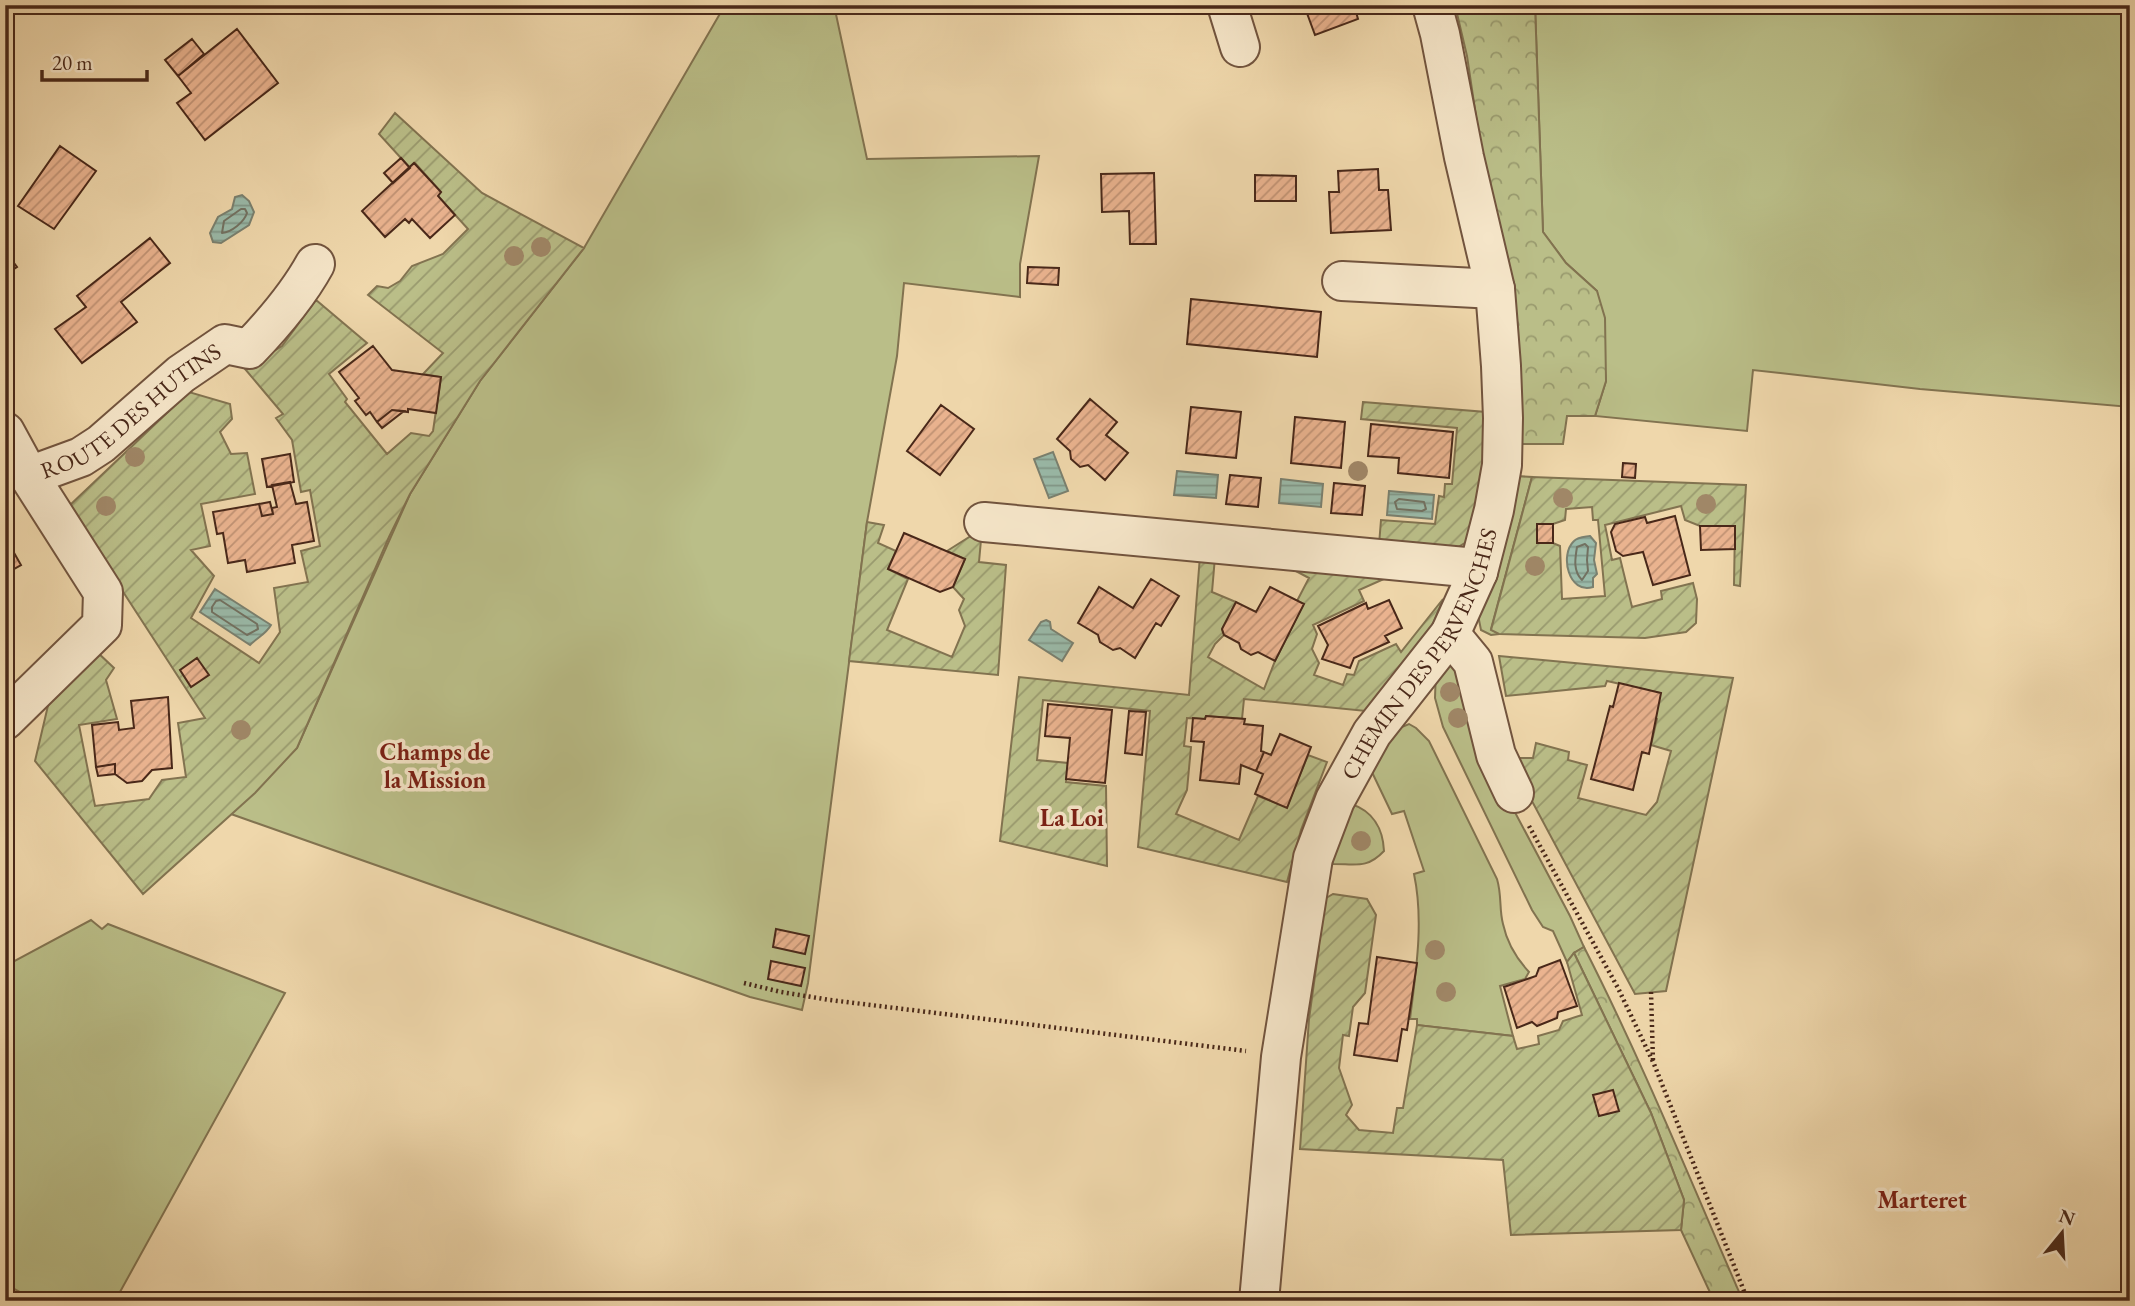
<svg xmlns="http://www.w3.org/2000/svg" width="2135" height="1306" font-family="'EB Garamond',serif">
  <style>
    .grass { fill: #babe88; stroke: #827350; stroke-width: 2 }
    .forest { fill: url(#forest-crowns); stroke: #827350; stroke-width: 2 }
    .garden { fill: url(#garden-furrows); stroke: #827350; stroke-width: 2; fill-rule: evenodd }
    .water { fill: url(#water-rules); stroke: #7a806f; stroke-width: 2 }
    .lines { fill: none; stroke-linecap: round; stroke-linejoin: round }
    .shore { stroke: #727161; stroke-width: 2 }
    .building { fill: url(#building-hatch); stroke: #492819; stroke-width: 2 }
    .minor-casing { stroke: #72543e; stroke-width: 42 }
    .path { stroke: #492819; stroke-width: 4.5; stroke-dasharray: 2 3.5; stroke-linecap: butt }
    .minor { stroke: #f5e5c8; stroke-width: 38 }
    .tree { fill: #a08767 }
    .labels { text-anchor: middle; stroke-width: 7; stroke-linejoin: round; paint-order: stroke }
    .street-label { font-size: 23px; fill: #492819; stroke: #f5e5c8 }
    .neighbourhood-label { font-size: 24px; font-weight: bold; fill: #7a1f14; stroke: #f5e5c8 }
  </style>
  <defs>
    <pattern id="forest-crowns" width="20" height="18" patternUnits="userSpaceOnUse" patternTransform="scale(1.75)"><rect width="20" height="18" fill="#babe88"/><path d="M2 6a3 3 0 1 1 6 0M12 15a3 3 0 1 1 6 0" fill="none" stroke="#999a6e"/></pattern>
    <pattern id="garden-furrows" width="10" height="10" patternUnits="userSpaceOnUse" patternTransform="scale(1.75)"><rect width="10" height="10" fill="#babe88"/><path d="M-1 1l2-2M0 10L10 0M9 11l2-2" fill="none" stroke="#999a6e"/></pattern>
    <pattern id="water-rules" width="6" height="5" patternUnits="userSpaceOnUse" patternTransform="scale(1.75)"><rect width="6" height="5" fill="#9abaa9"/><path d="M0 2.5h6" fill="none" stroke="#809789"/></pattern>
    <pattern id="building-hatch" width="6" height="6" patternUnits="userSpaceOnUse" patternTransform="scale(1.75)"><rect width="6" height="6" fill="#eab38f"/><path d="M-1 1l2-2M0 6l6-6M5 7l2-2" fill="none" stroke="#c09274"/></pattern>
  </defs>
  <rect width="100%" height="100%" fill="#efd7ab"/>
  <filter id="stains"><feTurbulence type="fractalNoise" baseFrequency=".00286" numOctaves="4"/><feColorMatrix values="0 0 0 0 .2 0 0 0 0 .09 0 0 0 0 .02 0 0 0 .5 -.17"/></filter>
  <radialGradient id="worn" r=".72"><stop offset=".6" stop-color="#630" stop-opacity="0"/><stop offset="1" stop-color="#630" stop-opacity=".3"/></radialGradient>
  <path class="grass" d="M725,5h109l33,154 172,-3 -19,108v33l-116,-14 -7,73 -30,166 -59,461 -6,27 -52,-13 -519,-183 66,-66 113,-254 70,-113 104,-133z
    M1535,5h595v402l-210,-18 -167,-19 -6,61 -152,-15 11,-35 -9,-90 -31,-28 -23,-31z
    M1516,476l16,1 -41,152 8,5 -8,1 -10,-5 -3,-15z
    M1452,662l39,105 79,149 14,31 -10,6 -7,9 -14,-31 -10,-4 -11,-17 -89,-183 -8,-29 1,-29z
    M1409,724l7,4 13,13 68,138c5,17 2,30 6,45 4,19 13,34 26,48l-4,7 -25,7 13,50 -96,-11v-6h-7c6,-48 14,-98 4,-145l10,-3 -20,-60 -12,3 -22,-46 27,-39z
    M1351,804c22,7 32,25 33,47 -17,18 -28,13 -51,13l-2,-6z
    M91,920l11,9 6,-5 177,69 -170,308h-79l-31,-17v-318z"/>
  <path class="forest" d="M1455,5h80l8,227 23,31 31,28 8,27 1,63 -11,35h-28l-4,28h-44l-2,-121 -36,-173 -14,-94z
    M1584,947c59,116 107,235 159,354h-29l-33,-71 3,-30 -33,-87 -77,-160z"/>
  <path class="garden" d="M395,113l87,80 102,55 -104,133 -70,113 -21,43 -92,211 -42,45 -112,101 -108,-133 15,-64 47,-45 17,16 -8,12 11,39 -38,6 16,81 54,-7 13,-19 24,-3 -8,-54 27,-5 -137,-211 121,-115 41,12 2,15 -12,13 11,22 16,-1 8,41 -54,10 9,42 -19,4 23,26 -23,42 68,45 21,-31 -6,-44 34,-6 -7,-31 19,-5 -10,-56 -9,2 -9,-52 -16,-22 7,-4 -38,-45 37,-23 34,-46 51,43 -38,31 18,25 -2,3 42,52 24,-21 18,3 4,-5 8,-54 -18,-3 20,-21 -75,-58 9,-9 11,2 12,-7 12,-15 31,-12 25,-25 -30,-33 3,-4 -26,-29 -5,5 -31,-34z
    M1363,402l123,10c1,44 -7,87 -18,129l-18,11 -71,-7 2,-25 54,4 4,-28 5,1 1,-13h7l5,-56 -96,-9z
    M1532,477l214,8 -6,101 -6,-1 1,-59h-35l-15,-6 -4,-14 -76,19 7,35 8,-2 12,49 30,-8 -1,-8 32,-8 4,16 -1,24 -10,9 -41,6 -146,-4 -8,-4zM1592,507l1,13h5l7,76 -43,3 -2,-53 -7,-3h-16v-19h16l12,-4 1,-11z
    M867,522l17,3 -6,18 18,8 -8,18 20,10 -21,51 65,27 13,-31 -6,-16 5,-11 -11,-12 12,-28 -18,-8 35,-22 -3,33 27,3 -8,110 -149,-14z
    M1200,556l15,1 -3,35 24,10 -14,27 2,6 -9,9 -7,13 56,32 11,-28 28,-56 -6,-4 12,-23 -30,-16 116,12 -36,16 5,11 -51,24 4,9 -5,15 7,14 -5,12 29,10 4,-11 7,1 5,-14 37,-17 5,8 42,-53 -16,40 -61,72 -122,-12 -2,20 -36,-3 -1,3 -18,-1 -3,28 7,1 -4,43 -11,24 63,26 19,-44 29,11 21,-52 19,7 -26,68 -14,52 -149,-35 12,-136 -107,-11 -6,60 31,3 -2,19 40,4 1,80 -107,-25 19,-164 170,18z
    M1499,656l234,22 -67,313 -31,3 -126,-236h24l3,-15 33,9 -1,8 19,5 -9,33 68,17 11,-13 14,-51 -20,-6 6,-26 -3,-1 6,-25 -53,-12 -2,5 -99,10z
    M1333,894l34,5 9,16 -11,78 -12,14 -4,29 -6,-1 -4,33 13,37 -6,10 13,15 34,3 4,-25h6l14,-83 96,11 4,13 22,-5 -1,-8 21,-6 4,-9 19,-6 -15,-53 7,-9 77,160 33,87 -3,30 -170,5 -8,-75 -203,-11 9,-130 10,-72 -9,-2 6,-41z"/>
  <path class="water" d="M242,195l7,6 5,11 -5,13 -28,18 -8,-1 -3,-9 8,-16 14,-8 3,-12z
    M1053,452l15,39 -19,7 -15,-39z
    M1177,471l41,4 -2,23 -42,-3z
    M1281,479l42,5 -2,23 -42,-4z
    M1389,491l45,4 -2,24 -45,-4z
    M1590,536l6,7 -2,17 3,14 -4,4v9c-24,8 -34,-32 -19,-46 4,-4 11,-4 16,-5z
    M215,589l56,36c-5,9 -13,12 -21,20l-50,-33z
    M1046,620l4,2 1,7 22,14 -11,18 -33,-21 12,-18z"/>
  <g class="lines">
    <path class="shore" d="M241,209h4l2,4c-3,9 -15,19 -25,20l2,-12z
      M1399,499l25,3 2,7 -4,2 -25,-2 -2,-7z
      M1585,544l3,3 -1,13 1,11 -6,9c-9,-9 -7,-21 -5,-33z
      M220,600l37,24 1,5 -11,6 -35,-23v-5l4,-6z"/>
  </g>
  <path class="building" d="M1304,5h50l4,14 -43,16z
    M237,29l41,54 -73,57 -28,-37 14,-10 -13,-17z
    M192,39l12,15 -26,22 -13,-16z
    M60,146l36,25 -42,58 -36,-23z
    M401,158l9,10 -17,15 -9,-10z
    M414,163l27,29 -3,4 17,19 -25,23 -18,-19 -3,4 -4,-4 -20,18 -23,-26z
    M1378,169l1,21h9l3,40 -60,3 -2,-41h10l-1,-21z
    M1154,173l2,71h-26l-1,-33 -27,1 -1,-38z
    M1255,175l41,1v25h-41z
    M150,238l20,25 -49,39 16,20 -55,41 -27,-34 31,-22 -9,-11z
    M5,251l12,16 -12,8z
    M1028,267l31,1 -1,17 -31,-2z
    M1191,299l130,13 -4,45 -130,-13z
    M373,346l19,24 49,7 -5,36 -28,-4v3l-16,-2 -15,12 -7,-10 -4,3 -11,-14 4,-3 -20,-26z
    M1090,399l27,23 -11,13 22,18 -23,27 -17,-15 -8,2 -9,-8 -1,-8 -13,-12z
    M941,405l33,24 -34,46 -33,-24z
    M1191,407l50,5 -5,46 -50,-5z
    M392,410l12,1 -22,17 -5,-6z
    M1295,417l50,5 -4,46 -50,-5z
    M1371,424l82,8 -4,46 -51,-5 1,-15 -31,-2z
    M290,454l4,28 -27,5 -5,-28z
    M1623,463l13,1 -1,14 -13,-1z
    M1230,475l31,3 -3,29 -32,-3z
    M290,482l6,22 11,-2 7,39 -22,4 3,18 -48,9 -2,-12 -17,3 -5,-30 -6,1 -4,-22 46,-8 3,12 11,-2 -1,-6 5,-1 -5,-22z
    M1334,483l31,3 -3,29 -31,-2z
    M270,502l3,12 -11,2 -3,-12z
    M1675,516l15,59 -37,10 -10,-33 -20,4 -7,-5 -5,-19 4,-8 30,-7 2,6z
    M1537,524h16v19h-16z
    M1700,526h35v23l-34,1z
    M904,533l61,26 -12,28 -13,5 -52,-23z
    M13,551l8,14 -16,9v-19z
    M1151,579l28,17 -18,30 -5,-3 -21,35 -15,-10 -7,2 -13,-8 -2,-7 -20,-12 21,-36 34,21z
    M1270,587l34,17 -29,57 -17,-9 -7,3 -10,-6 -2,-6 -15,-8 -2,-6 14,-27 20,10z
    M1389,600l13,28 -17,8 4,6 -35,16 -4,10 -28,-9 6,-14 -10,-19 48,-23 2,6z
    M197,658l12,17 -18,12 -11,-17z
    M1619,683l42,10 -12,61 -7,-2 -9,38 -42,-11 19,-73 3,1z
    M168,697l4,71 -20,2 -10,11 -15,2 -12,-9v-10l-19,3 -4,-42 26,-3 1,8 15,-2 -3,-27z
    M1048,704l64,6 -7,73 -39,-4 4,-41 -25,-2z
    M1129,711l17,1 -4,43 -17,-2z
    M1206,716l39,3 -1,5 19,2 -2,25 3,1 -8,19 -15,-6 -2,19 -39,-4 4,-38 -13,-1 2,-23 12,1z
    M1280,734l31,13 -24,61 -32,-14 8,-20 -7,-3 8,-19 7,3z
    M115,764v10l-17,2 -2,-9z
    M5,812h7l-1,48h-6z
    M776,929l33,7 -4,18 -32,-7z
    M1377,957l40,6 -10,67 -5,-1 -5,32 -43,-6 5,-32 9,1z
    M1560,960l17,46 -19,6 -1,6 -20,8 -5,-4 -15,6 -13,-41 32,-11 3,-8z
    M771,961l34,7 -4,18 -33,-7z
    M1613,1090l6,21 -20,5 -6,-21z"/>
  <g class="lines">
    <defs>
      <g id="minor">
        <path d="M1227,5l13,42"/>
        <path d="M1342,281l153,8"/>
        <path d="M5,432l24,44 74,116 -1,33 -97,95"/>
        <path id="s1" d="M29,476l52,-19 20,-13 80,-70 44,-30 24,5c25,-26 49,-54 66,-85"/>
        <path d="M984,522l481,45 13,5"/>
        <path d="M1450,634l23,28 23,93 18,38"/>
        <path id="s2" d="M1259,1301l22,-244 32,-199 22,-58 37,-67 78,-99 28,-62 16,-62 8,-45 1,-47 -2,-52 -6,-77 -31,-132 -24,-123 -8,-29"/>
      </g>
    </defs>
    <use href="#minor" class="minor-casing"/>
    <path class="path" d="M1529,826l89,162 36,76 94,237
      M744,983l37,9 49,8 416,51
      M1651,992l2,69"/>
    <use href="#minor" class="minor"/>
  </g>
  <g class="tree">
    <circle cx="541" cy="247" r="10"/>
    <circle cx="514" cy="256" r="10"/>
    <circle cx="135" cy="457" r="10"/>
    <circle cx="1358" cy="471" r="10"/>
    <circle cx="1563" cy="498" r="10"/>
    <circle cx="1706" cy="504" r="10"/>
    <circle cx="106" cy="506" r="10"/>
    <circle cx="1535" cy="566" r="10"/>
    <circle cx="1450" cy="692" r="10"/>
    <circle cx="1458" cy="718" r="10"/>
    <circle cx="241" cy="730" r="10"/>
    <circle cx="1361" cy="841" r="10"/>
    <circle cx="1435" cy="950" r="10"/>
    <circle cx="1446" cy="992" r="10"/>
  </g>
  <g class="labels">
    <g class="street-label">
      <text dy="8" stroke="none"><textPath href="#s1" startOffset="122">ROUTE DES HUTINS</textPath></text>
      <text dy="8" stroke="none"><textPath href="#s2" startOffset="679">CHEMIN DES PERVENCHES</textPath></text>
    </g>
    <g class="neighbourhood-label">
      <text x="435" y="760">Champs de<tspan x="435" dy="28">la Mission</tspan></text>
      <text x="1072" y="826">La Loi</text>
      <text x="1922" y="1208">Marteret</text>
    </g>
  </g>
  <rect width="2135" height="1306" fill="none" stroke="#efd7ab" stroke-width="28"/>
  <rect x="7" y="7" width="2121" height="1292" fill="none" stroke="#492819" stroke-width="3.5"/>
  <rect x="14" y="14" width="2107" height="1278" fill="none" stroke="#492819" stroke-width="2"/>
  <g transform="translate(2062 1233) rotate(18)" stroke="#f5e5c8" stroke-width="5" paint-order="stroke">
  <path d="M0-5L12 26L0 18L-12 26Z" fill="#492819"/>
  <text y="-10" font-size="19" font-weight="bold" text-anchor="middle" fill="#492819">N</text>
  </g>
  <path d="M42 70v10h105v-10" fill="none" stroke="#492819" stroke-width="3.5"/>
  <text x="52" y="70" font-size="21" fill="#492819" stroke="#f5e5c8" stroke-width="5" paint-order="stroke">20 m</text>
  <rect width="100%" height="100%" filter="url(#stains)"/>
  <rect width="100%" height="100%" fill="url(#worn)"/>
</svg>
